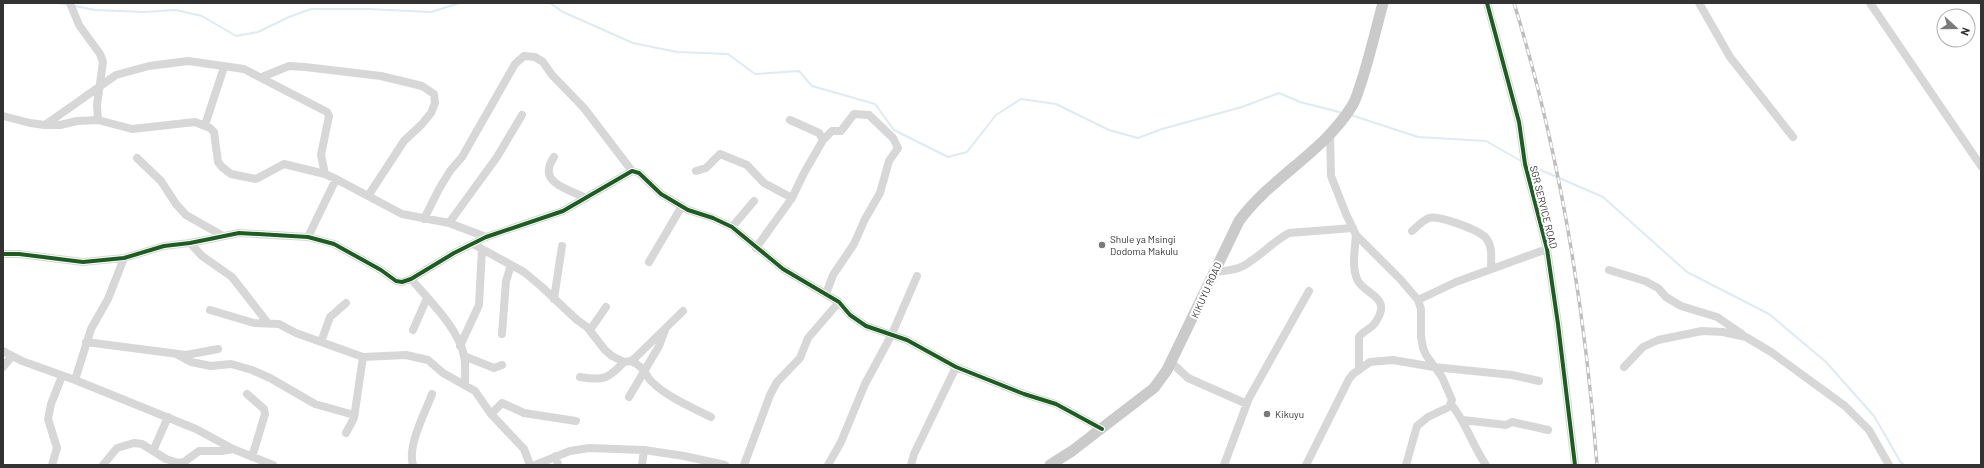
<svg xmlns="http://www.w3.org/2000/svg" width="1984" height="468" font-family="Barlow,sans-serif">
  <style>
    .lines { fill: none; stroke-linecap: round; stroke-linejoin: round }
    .stream { stroke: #ddebf3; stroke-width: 2 }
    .minor { stroke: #d7d7d7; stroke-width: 8 }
    .major { stroke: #cacaca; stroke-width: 11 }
    .rail-casing { stroke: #bebebe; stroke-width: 3.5 }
    .rail { stroke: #fff; stroke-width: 2; stroke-dasharray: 6; stroke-linecap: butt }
    .cycleway-casing { stroke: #fff; stroke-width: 6 }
    .cycleway { stroke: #1b5e20; stroke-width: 4 }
    .poi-dot { fill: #7a7a7a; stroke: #fff; stroke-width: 1.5 }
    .labels { text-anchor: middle; stroke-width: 4; stroke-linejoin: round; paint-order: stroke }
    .street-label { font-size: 10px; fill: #333; stroke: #fff }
    .poi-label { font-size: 10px; fill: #333; stroke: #fff; text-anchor: start }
  </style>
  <rect width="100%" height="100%" fill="#fff"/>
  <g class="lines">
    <path class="stream" d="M58,3l10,2
      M550,3l13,9 70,31 44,9 51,2 27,20 44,-3 13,15 63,18 19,26 54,27 19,-5 29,-37 25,-16 35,5 53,26 29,8 24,-9 80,-22 37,-14 21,9 43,11
      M75,6l20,4 49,2 32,-2 26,6 34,20 22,-4 31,-15 22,-8h57l63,3 29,-9
      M1351,115l67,22 68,4 35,20
      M1527,164l76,33 84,75 82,42 57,48 48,54 26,45 4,4"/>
    <path class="minor" d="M70,3l9,22 21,29 3,8 -6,43 1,15
      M1487,3l32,119 6,42 22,85 11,75 17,141
      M1699,3l31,54 63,80
      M1870,3l111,163
      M262,77l27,-11 16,1 76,9 41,10 12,8 1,9 -4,10 -9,11 -18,17 -36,55
      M3,116l27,7 15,2h15l17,-4 21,-1 34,9 63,-7 15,6 4,4 4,30 4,5 9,7 25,5 28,-15 41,10
      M45,125l71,-50 33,-9 39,-5 56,8 83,43 2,4 -8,39 4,19 11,5
      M205,125l19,-58
      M1330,133l1,43 15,38 10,21 45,45 17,20 3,9v27l2,12 3,7 16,22 10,23 -3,7 -21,10 -11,9 -11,39
      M823,140l9,-9h9l13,-17 15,1 24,23 5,10 -9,13 -9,32 -15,26 -11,25 -21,31 -7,19
      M554,157c-2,3 -5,8 -5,12 -3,16 26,23 37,29
      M137,158l24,23 15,23 10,11 37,21
      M696,171l10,-3 14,-14 27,11 17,18 28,15
      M424,219l15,-30 11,-18 12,-14 53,-93 9,-8 11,1 8,5 9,13 32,33 48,63
      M449,223l48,-66 25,-42
      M732,227l22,-26
      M1412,231c5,-4 11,-11 17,-13 10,-3 50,12 57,20 7,9 5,20 5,30
      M1356,235c-1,14 -5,33 2,46 9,15 35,16 17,42 -4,6 -12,8 -16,14v33
      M308,237l28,-58 66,35 47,9 37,14
      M190,243l12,13 30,21 35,45
      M473,244l51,28 18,15 35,33 10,7 18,23 7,6 12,6 7,-1 4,-3 48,-47
      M756,248l36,-50 12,-25 19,-33 -4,-7 -29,-13
      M3,254h16l64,8 41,-4 40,-12 26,-3 49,-10 69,4 26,7 47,26 15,11 6,1 9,-3 43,-26 32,-16 77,-26 69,-40 7,2 22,21 27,16 25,8 19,9 51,42 56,33 11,13 16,11 41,14 49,27 68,27 32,10 46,25
      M649,262l33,-56
      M1609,270l36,11 13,7 8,9 15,9 36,11 25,17
      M1213,272c10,-1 21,-1 30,-6 17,-9 29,-24 46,-33l64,-5
      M411,279c18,21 48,50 53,77 2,9 1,19 1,28
      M554,299l8,-53
      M1418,300l38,-18 91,-33
      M210,310l44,13 25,1 17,9 67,24 43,-2 22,5 15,13 32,18 16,23 33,35 6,16
      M413,330l14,-32
      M590,330l16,-23
      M502,334l4,-53 5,-16
      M86,342l100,13 32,-6
      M321,342l9,-25 16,-14
      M460,346l19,-41 3,-56
      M3,351l19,10 53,19 121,49 37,20 40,16
      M176,354l15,8 20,4 20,-2 21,6 18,8 45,26 39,11
      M464,356l30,12 8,-3
      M631,361c16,8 12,12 21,21 15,15 41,26 59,35
      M1171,362l17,16 59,26
      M3,367l9,-11
      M1624,367l19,-20 15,-7 44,-9 21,1 23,5 25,15 74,54 24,24 20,35
      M580,377c23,4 28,2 44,-15
      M75,380l16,-51 17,-30 16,-41
      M247,394l17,15 1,5 -13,43
      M629,397l30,-51 6,-16
      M1451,404c15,18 21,41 35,61
      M491,414l11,-11 22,10 52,8
      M1463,420l43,5 6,-3 36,8
      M346,433l8,-15 9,-61
      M153,451l15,-34
      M556,456l2,9
      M52,465l5,-17 -9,-29 3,-15 11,-28
      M103,465l14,-17 17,-5 8,1 24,15 13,4 5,-1 15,-11h23l11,-2
      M413,465c-6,-19 12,-52 19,-71
      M535,465l35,-14 19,-3 55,2 40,6 41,9
      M642,465l2,-15
      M744,465l26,-70 7,-13 23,-24 8,-20 31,-36
      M828,465l13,-23 24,-58 27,-50 25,-58
      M911,465l3,-11 42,-87
      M1224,465l25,-67 60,-107
      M1306,465l43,-86 4,-5 17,-12 23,-2 41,7 78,8 27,6"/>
    <path class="major" d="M1050,465l22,-14 82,-63 13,-18 72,-149c32,-44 84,-68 113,-115 5,-8 7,-18 10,-26 8,-25 14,-51 21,-77"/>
    <defs>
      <path id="rail" d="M1514,3c46,150 71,305 83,462"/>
    </defs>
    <use href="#rail" class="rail-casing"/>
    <use href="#rail" class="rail"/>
    <defs>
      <path id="cycleway" d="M1487,3l32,119 6,42 22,85 11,75 17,141
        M3,254h16l64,8 41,-4 40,-12 26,-3 49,-10 69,4 26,7 47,26 15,11 6,1 9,-3 43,-26 32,-16 77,-26 69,-40 7,2 22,21 27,16 25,8 19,9 51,42 56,33 11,13 16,11 41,14 49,27 68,27 32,10 46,25"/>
    </defs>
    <use href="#cycleway" class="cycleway-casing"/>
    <use href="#cycleway" class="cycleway"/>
  </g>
  <g class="poi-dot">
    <circle cx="1102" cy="245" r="4"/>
    <circle cx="1267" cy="414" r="4"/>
  </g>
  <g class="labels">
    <g class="street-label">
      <text transform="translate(1544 207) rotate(76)" y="4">SGR SERVICE ROAD</text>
      <text transform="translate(1206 290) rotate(-66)" y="4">KIKUYU ROAD</text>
    </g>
    <g class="poi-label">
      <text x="1110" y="243">Shule ya Msingi<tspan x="1110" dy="12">Dodoma Makulu</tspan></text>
      <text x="1275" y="418">Kikuyu</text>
    </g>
  </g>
  <rect width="1984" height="468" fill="none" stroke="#333333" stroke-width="8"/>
  <g transform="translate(1956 28) rotate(111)"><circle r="19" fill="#ffffff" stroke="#adadad"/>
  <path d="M0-3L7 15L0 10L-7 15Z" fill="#7a7a7a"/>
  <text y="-6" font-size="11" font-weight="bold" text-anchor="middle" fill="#333333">N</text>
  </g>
</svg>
